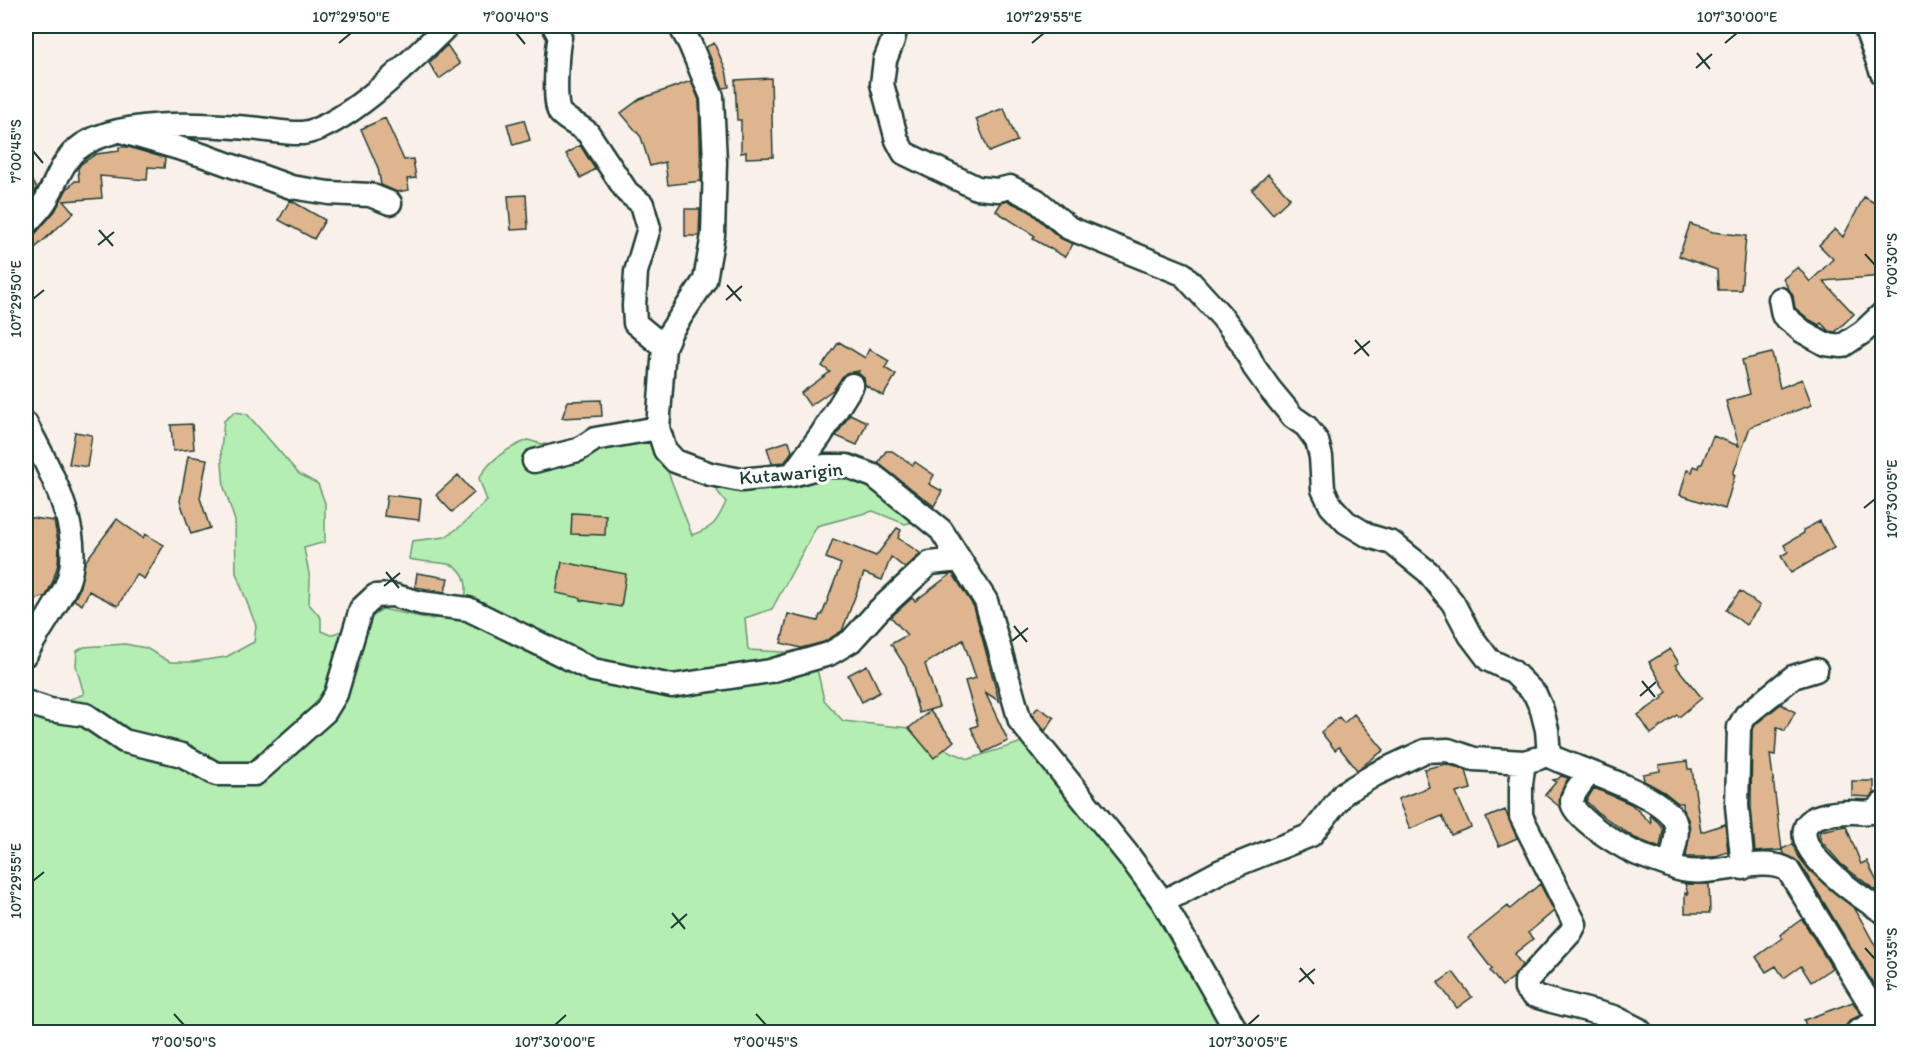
<svg xmlns="http://www.w3.org/2000/svg" width="1908" height="1058" font-family="Itim,sans-serif">
  <style>
    .green { fill: #b5eeb2; stroke: #6a9673; stroke-width: 1.5 }
    .building { fill: #deb58f; stroke: #1f3d34; stroke-width: 1.5 }
    .lines { fill: none; stroke-linecap: round; stroke-linejoin: round }
    .street-casing { stroke: #1f3d34; stroke-width: 27 }
    .street { stroke: #fff; stroke-width: 22 }
    .ticks { fill: none; stroke: #1f3d34; stroke-width: 2 }
    .labels { text-anchor: middle; stroke-width: 6; stroke-linejoin: round; paint-order: stroke }
    .street-label { font-size: 20px; fill: #1f3d34; stroke: #fff }
    .neatline { fill: none; stroke: #1f3d34; stroke-width: 2 }
    .ticks-label { font-size: 15px; text-anchor: middle; fill: #1f3d34 }
  </style>
  <rect width="100%" height="100%" fill="#f8f0e9"/>
  <filter id="ink" filterUnits="userSpaceOnUse"><feTurbulence type="fractalNoise" baseFrequency=".0167" numOctaves="2"/><feDisplacementMap in="SourceGraphic" scale="12" xChannelSelector="R" yChannelSelector="G"/><feConvolveMatrix kernelMatrix="1 2 1 2 8 2 1 2 1" color-interpolation-filters="sRGB"/></filter>
  <g filter="url(#ink)">
    <path class="green" d="M235,412l12,2 52,60 19,10 7,19v39l-21,6 6,31 -1,25 12,14v13l9,4 35,-12 17,-14 49,10 31,-6c4,-15 10,-39 -10,-48 -9,-3 -32,-3 -43,-6l3,-18 33,-4 16,-11 26,-25 -8,-23c13,-20 27,-29 49,-38 40,14 85,1 126,-5l38,100c22,-8 24,-11 34,-33l-9,-11 5,-6 121,-13 31,15 35,26 4,9 -8,2 -32,-13 -56,15 -45,83 -27,9 3,32 54,3 16,20 6,27 19,21 66,7 22,16 38,15 57,-18 102,128 41,63 58,100h-1201v-327l36,-3 22,-8 -8,-28 1,-15 7,-4 41,-3 21,4 24,14h22l34,-5 28,-15 2,-16 -20,-53 -1,-52 -11,-34 -3,-37 3,-29z"/>
    <path class="building" d="M714,43l12,27 3,17 -6,1 -17,-41z
      M447,45l13,19 -21,15 -10,-16z
      M771,78l2,79 -27,1v-6l-5,1v-33h-4l-2,-40z
      M691,81l8,19 2,81 -33,4 -3,-23 -15,4 -9,-29 -20,-24 19,-14z
      M1004,108l13,33 -28,11 -13,-33z
      M385,118l19,42 9,-1 3,19 -9,1 2,11 -12,2 -16,-7 -3,-17 -17,-39z
      M524,120l6,20 -17,5 -6,-21z
      M580,145l15,24 -14,9 -15,-24z
      M119,147h9l37,11 -1,10 -16,-1 -1,13 -47,-4 2,22 -38,3 10,12 -48,43v-19l10,-4 19,-22 12,-22 8,-8h4l-1,-13 3,-4 15,-10 23,-3z
      M26,173l11,15 -11,16z
      M1268,174l22,24 -17,16 -21,-24z
      M526,195l2,34 -17,1 -3,-34z
      M1864,197l18,10v69l-59,5 31,33 -19,18 -6,-1 -8,-8 -2,2 -9,-5 -15,-12 -2,-12 -10,-17 15,-12 12,15 23,-23 -14,-14 16,-16 8,8z
      M290,200l35,20 -11,19 -35,-19z
      M1008,201l21,10 31,27 13,6 -8,13 -32,-18 2,-3 -39,-25 5,-8z
      M685,209h15l-1,27h-14z
      M1690,224l23,8 33,4 -5,54h-23l-1,-20 -38,-14z
      M839,342l26,16 4,-9 20,12 -4,7 11,7 -13,21 -18,-11 -1,-7 -6,-5 1,-2 -13,2 -12,16 -24,17 -9,-13 29,-21 -8,-6z
      M1772,353l8,35 22,-9 10,26 -62,22 -17,47 2,1 -10,34 -45,-14 7,-25 5,2 2,-6 5,2 1,-4h2l11,-28 26,10 -13,-45 24,-7 -8,-34z
      M601,400l1,16 -40,2 6,-17z
      M850,414l17,8 -10,23 -21,-9z
      M192,424l2,25 -21,2 -2,-26z
      M75,432l17,3 -5,32 -18,-3z
      M789,441l3,10 -7,11 -13,1 -5,-15z
      M886,451h6l21,14 2,-3 19,13 -5,9 13,7 -8,15 -56,-43z
      M188,456l19,3 -7,39 10,30 -19,6 -11,-33z
      M458,475l16,18 -22,19 -16,-17z
      M387,495l34,4 -2,21 -35,-4z
      M572,513l34,2 -1,20 -34,-1z
      M26,517l28,4 5,26 -1,17 -5,17 -7,15 -20,7z
      M117,519l26,19 2,-4 19,11 -20,34 -8,-5 -18,32 -29,-15 -7,14 -8,-5 5,-10 6,-28z
      M1820,521l14,27 -43,25 -10,-17 7,-4 -4,-7 20,-12 -1,-3z
      M897,528l4,2 -3,8 22,15 -1,2 -14,13 -14,-11 -9,23 -18,-7 -22,58 -18,11 -23,6 -20,-5 7,-29 30,7 2,-6h2l19,-51 -15,-6 7,-19 43,17z
      M562,562l64,12 -5,33 -40,-7v-2l-25,-5z
      M417,573l31,5 -3,14 -30,-5z
      M951,574h2l21,33 25,94 -14,-9 23,49 -25,12 -12,-25 7,-3 -13,-44 11,-3 -13,-38 -38,24 14,43 -20,6 -13,-46 -15,-23 16,-9 -16,-18 21,-19 3,3z
      M1740,591l20,15 -14,19 -20,-15z
      M1670,649l9,14 -4,2 27,33 -23,19 -2,-2 -26,19 -13,-19 25,-17 -1,-2 5,-4 -18,-30z
      M867,665l13,27 -18,10 -14,-27z
      M1781,704l14,8 -10,19 -8,-4 -2,28 -5,-1 12,96 -27,2 -4,-46 1,-75 4,-7z
      M1038,707l16,11 -9,13 -13,-16z
      M930,711l24,30 -20,17 -25,-30z
      M1354,714l30,36 -27,20 -18,-23 -4,3 -14,-18 18,-15 5,6z
      M1687,761l1,8h4l9,63 24,-8 3,28 -15,5h-27l4,-28 -2,-10 -5,-9v-7h-5l-14,-11 -20,-11 -1,-7 17,-3 -1,-6z
      M1446,764l20,6 5,19 -15,4 15,34 -20,8 -9,-19 -32,13 -12,-30 31,-12 -5,-18z
      M1561,776l7,2 -8,16v13l-15,-12 11,-13 -3,-2 5,-1z
      M1852,781h22v13l-4,3 -18,-1z
      M1594,788l37,16 20,19 -1,-8 9,8 4,7 -3,18 -25,-10 -38,-26 -11,-11z
      M1505,810l12,28 -18,8 -13,-28z
      M1846,826l15,38 6,-3 13,27 -5,2 -34,-26 -19,-22 -3,-7 1,-4z
      M1793,844l6,13 11,14 45,38 27,49v40l-82,-135 -15,-8 -3,-6z
      M1540,884l14,27 -26,22 5,6 -19,15 8,11 -8,12 -12,9 -12,-15 2,-2 -24,-31 40,-32 2,3z
      M1685,884h24l1,29h-25v-20l3,1z
      M1802,919l30,49 -21,14 -10,-16 -17,12 -8,-12 -10,6 -10,-15 26,-19 -2,-3z
      M1453,972l19,25 -15,11 -19,-25z
      M1853,1002l8,13 -11,5 -6,10 -7,2h-29l-4,-12z"/>
    <g class="lines">
      <defs>
        <path id="street" d="M554,26l6,11c-3,12 -7,69 0,76 8,9 20,12 28,20l39,59 15,12 7,24 -13,44 -2,34 1,17 29,24
          M680,26l10,18 22,53 3,65 -2,73 -8,45 -34,51 -7,16 -6,81 7,22 10,11 35,13 31,6 51,-5 32,-9h23l27,10 67,54 45,71 34,120 109,135 34,46 74,130
          M896,26l-3,14 -8,20 -3,24 15,56 7,13 73,35 21,2 12,-3 26,13 33,28 114,46 40,44 19,25 12,24 15,21 24,29 13,9 11,15 4,16 2,32 8,17 15,16 23,14 23,7 36,29 25,31 17,32 19,25 23,11 23,23 7,16 5,20 2,26c27,13 120,39 127,69 3,11 -4,29 -6,41 34,17 90,-13 118,4l92,150
          M1865,26l17,47
          M127,133l75,22 89,32 38,6 41,2 20,8
          M26,224c6,-7 15,-15 20,-24 9,-16 16,-38 30,-50 37,-32 127,-26 173,-22 16,1 39,6 54,5 43,-6 113,-77 144,-107
          M1780,299l3,16 19,16 23,13 17,2 21,-14 19,-18
          M26,424c23,44 62,112 40,162 -10,21 -28,46 -40,68
          M534,461l44,-11 17,-11 63,-11
          M792,475l29,-40 31,-50
          M26,702l24,8 36,5 38,26 58,14 34,19h39l70,-62 11,-18 25,-85 14,-13 17,-1 29,8 47,6 125,61 79,16 98,-15 59,-17 22,-13 27,-30 52,-48 30,-3
          M1539,758l-15,4 -3,22v32l54,108 -4,8 -45,49v8l6,6 20,6 62,16 24,12 3,3
          M1589,773c-5,8 -16,18 -17,28 -1,16 49,45 63,52 11,5 23,8 35,13
          M1882,804c-3,3 -7,7 -11,8 -5,1 -13,0 -18,0 -11,0 -23,1 -33,4 -5,1 -11,5 -14,10 -13,27 57,73 76,85
          M1743,868l-6,-62 2,-79 7,-12 47,-38 23,-7
          M1163,902l58,-31 90,-36 33,-42 32,-19 49,-23 23,-1 26,9 50,3
          M1857,1032l23,-12 2,-4"/>
      </defs>
      <use href="#street" class="street-casing"/>
      <use href="#street" class="street"/>
    </g>
  </g>
  <path class="ticks" d="M516,33l9,11M339,43l12,-10M1032,43l12,-10M1725,43l12,-10M1697,53l13,16M1696,68l16,-14M33,151l10,12M99,230l14,16M98,245l16,-13M1865,254l10,11M727,285l14,16M33,299l11,-9M726,300l16,-14M1355,340l14,16M1354,354l16,-13M1864,508l11,-9M386,572l13,16M384,586l16,-13M1014,626l13,16M1012,641l16,-13M1642,681l13,16M1640,696l16,-14M33,881l11,-9M672,913l13,16M671,928l16,-14M1865,948l10,11M1300,968l14,16M1299,982l16,-13M174,1014l10,11M756,1014l10,11M555,1025l11,-10M1248,1025l11,-10"/>
  <g class="labels">
    <g class="street-label">
      <text transform="translate(791 473) rotate(-5)" y="7">Kutawarigin</text>
    </g>
  </g>
  <rect width="1908" height="1058" fill="none" stroke="#fff" stroke-width="66"/>
  <rect x="33" y="33" width="1842" height="992" class="neatline"/>
  <g class="ticks-label">
    <text x="351" y="22">107°29'50"E</text>
    <text x="516" y="22">7°00'40"S</text>
    <text x="1044" y="22">107°29'55"E</text>
    <text x="1737" y="22">107°30'00"E</text>
    <text transform="translate(16 151) rotate(-90)" y="5">7°00'45"S</text>
    <text transform="translate(1892 265) rotate(-90)" y="5">7°00'30"S</text>
    <text transform="translate(16 299) rotate(-90)" y="5">107°29'50"E</text>
    <text transform="translate(1892 499) rotate(-90)" y="5">107°30'05"E</text>
    <text transform="translate(16 881) rotate(-90)" y="5">107°29'55"E</text>
    <text transform="translate(1892 959) rotate(-90)" y="5">7°00'35"S</text>
    <text x="184" y="1047">7°00'50"S</text>
    <text x="555" y="1047">107°30'00"E</text>
    <text x="766" y="1047">7°00'45"S</text>
    <text x="1248" y="1047">107°30'05"E</text>
  </g>
</svg>
